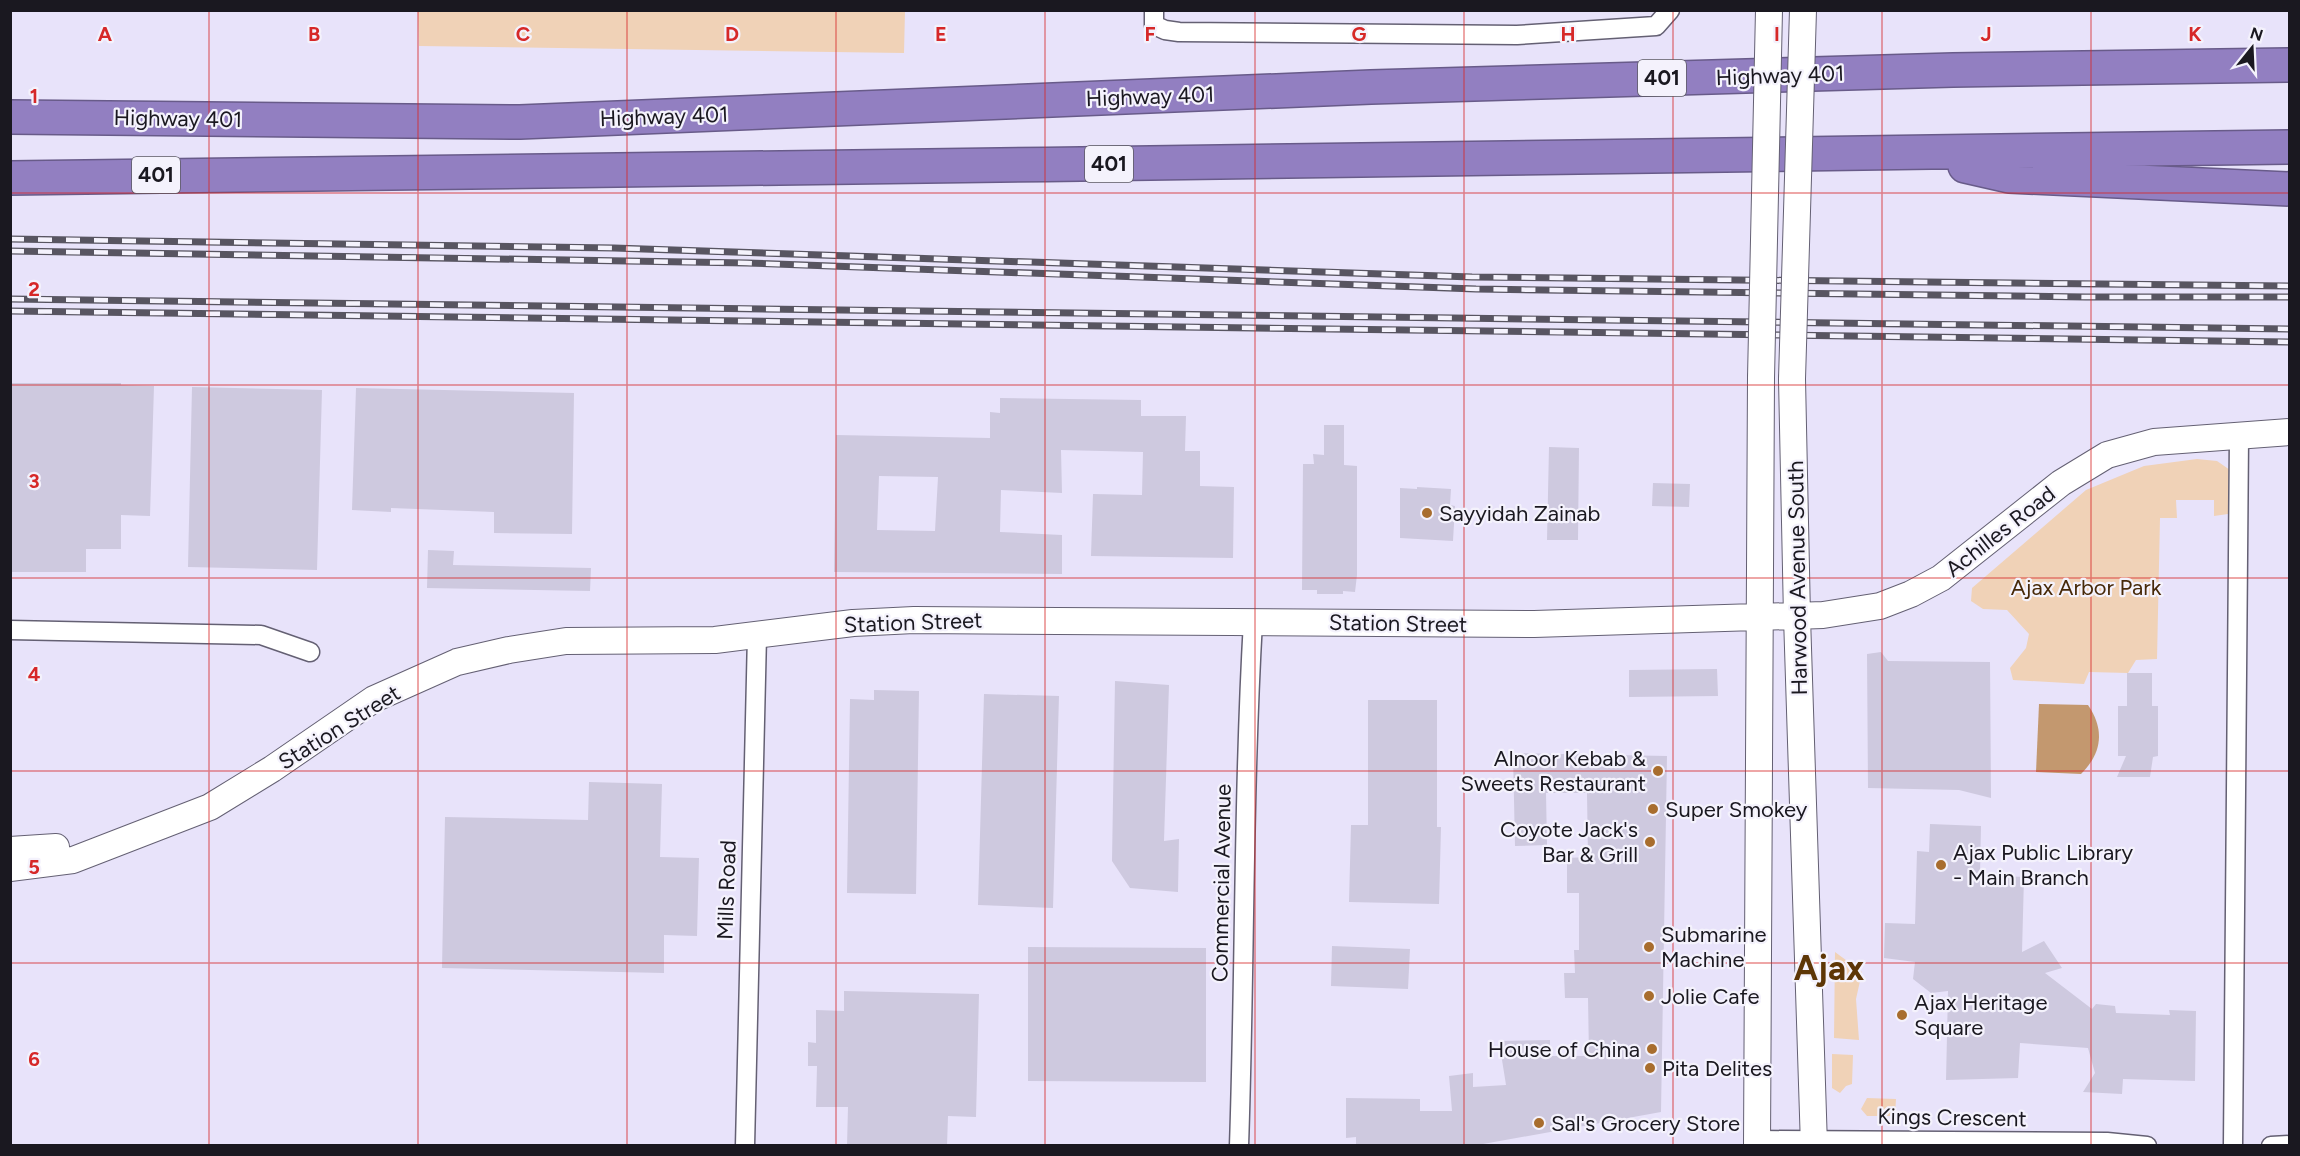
<svg xmlns="http://www.w3.org/2000/svg" width="2300" height="1156" font-family="Figtree,sans-serif">
  <style>
    .green { fill: #f0d2b7 }
    .water { fill: #c3986f }
    .building { fill: #cec9df; fill-rule: evenodd }
    .lines { fill: none; stroke-linecap: round; stroke-linejoin: round }
    .street-casing { stroke: #646073; stroke-width: 21 }
    .secondary-casing { stroke: #646073; stroke-width: 28 }
    .highway-casing { stroke: #685b89; stroke-width: 36 }
    .street { stroke: #fff; stroke-width: 18 }
    .secondary { stroke: #fff; stroke-width: 26 }
    .highway { stroke: #927fc1; stroke-width: 33 }
    .rail-casing { stroke: #585561; stroke-width: 7 }
    .rail { stroke: #f4f2fc; stroke-width: 4.5; stroke-dasharray: 14; stroke-linecap: butt }
    .secondary-bridge-casing { stroke: #646073; stroke-width: 28; stroke-linecap: butt }
    .secondary-bridge { stroke: #fff; stroke-width: 26 }
    .grid { fill: none; stroke: #d62828; stroke-width: 1.5; stroke-opacity: 0.55 }
    .poi-dot { fill: #a86d2e; stroke: #f4f2fc; stroke-width: 2 }
    .labels { text-anchor: middle; stroke-width: 4.5; stroke-linejoin: round; paint-order: stroke }
    .shield { fill: #f4f2fc; stroke: #5b5962; stroke-width: 1.5 }
    .shield-label { font-size: 21px; font-weight: bold; fill: #1a1820 }
    .street-label { font-size: 22px; fill: #1a1820; stroke: #f4f2fc }
    .poi-label { font-size: 22px; fill: #1a1820; stroke: #f4f2fc; text-anchor: start }
    .park-label { font-size: 22px; fill: #472908; stroke: #f4f2fc }
    .town-label { font-size: 34px; font-weight: bold; fill: #5d3606; stroke: #f4f2fc }
    .grid-label { font-size: 20px; text-anchor: middle; font-weight: bold; fill: #d62828; stroke: #f4f2fc; stroke-width: 4.5; stroke-linejoin: round; paint-order: stroke }
  </style>
  <rect width="100%" height="100%" fill="#e8e3fa"/>
  <path class="green" d="M418,11h487l-1,42 -485,-7z
    M2197,459l20,2 13,9 -2,44 -14,2v-16h-38l1,18h-17l-3,141 -21,1 -8,13 -39,-1 -5,12 -71,-4 -3,-12 16,-20 3,-14 -22,-24 -24,-1 -12,-8 1,-13 114,-98 58,-24z
    M1835,952l27,20 -6,27 3,41 -25,-2z
    M1832,1054l21,1 -1,29 -6,2 -6,7 -8,-5z
    M1867,1098l29,1 -1,17h-28l-6,-7z"/>
  <path class="water" d="M2039,704l49,1c17,25 14,48 -7,69l-45,-2z"/>
  <path class="building" d="M10,383h111v2l33,1 -4,130 -29,-1v34h-35v23h-76z
    M192,387l130,3 -5,180 -129,-3z
    M356,388l218,5 -2,141 -78,-1v-21l-103,-4v4l-39,-2z
    M1000,398l141,2v16h45l-1,35h15v35l34,1 -1,71 -142,-2 2,-62 49,1 1,-43 -82,-2 1,43 -61,-3 -1,42 62,3v39l-228,-2 2,-137 154,3v-26l10,1zM879,476l59,1 -3,54 -58,-1z
    M1324,425h20v40l13,1v109l-2,17 -12,-1v3h-26v-4h-15l1,-126h11l-1,-10 11,1z
    M1549,447l30,1 -1,92h-31z
    M1653,483l37,1 -1,23 -37,-1z
    M1417,487l34,2 -1,16 5,1 -2,35 -53,-3v-50l17,1z
    M428,550l26,1 -1,14 138,3 -1,23 -163,-3z
    M1881,652l7,9 102,1 1,136 -32,-8 -91,-2 -1,-134z
    M1717,669l1,27 -89,1v-27z
    M2127,673h25v33h6v50l-5,1 -3,20h-33l9,-21h-8v-50h9z
    M1115,681l54,4 -5,156 15,-2 -1,53 -48,-4 -18,-27z
    M874,690l45,1 -3,203 -69,-1 3,-194 24,1z
    M984,694l75,2 -6,212 -75,-3z
    M1368,700h69v127h4l-2,77 -90,-2 2,-77h17z
    M1513,753l154,3 -6,356 -189,34h-116v-9l-10,1v-40l74,1v12h32l-3,-35 24,-3v14l33,-2 -7,-44 51,-1v16h39l-1,-58h-23l-1,-25h11l-1,-23h5v-57h-12v-35l21,-1 -1,-64h-41l1,52 -32,1z
    M589,782l73,2 -2,73 39,1 -2,78 -33,-1v38l-222,-5 3,-151 143,3z
    M1930,824l51,2 -1,49 44,2 -2,75 22,-11 18,27 -17,5 47,36 4,-5 19,2 1,7 54,2 -1,-5 27,1 -1,70 -72,-2 -1,15 -39,-2 12,-19 -7,-25 -68,-5 -2,35 -72,2 2,-89 -17,2 -18,-14 2,-17 -31,-4 1,-35 30,1 2,-73 12,1z
    M1332,946l78,3 -2,40 -77,-3z
    M1028,947l178,1v134l-178,-1z
    M844,991l135,3 -3,123 -28,-1 -1,30h-100l1,-39h-32l1,-41h-9v-24l8,1v-33l28,1z"/>
  <g class="lines">
    <defs>
      <path id="street" d="M1154,10v15l11,5 14,2 338,3 139,-9 14,-16
        M10,630l251,5 49,17
        M1757,1140l350,2 40,4
        M745,1146l12,-511
        M1239,1146c6,-175 4,-350 14,-525
        M2233,1146l6,-709
        M2271,1146l19,-1"/>
      <path id="secondary" d="M1792,379l5,238 17,529
        M10,850l46,-3
        M10,868l63,-8 137,-53 62,-38 102,-70 83,-37 52,-12 57,-9 149,-1 138,-17 61,-3 620,4 289,-9 57,-9 31,-12 30,-16 120,-95 46,-28 47,-13 136,-10
        M1757,1146l4,-768"/>
      <path id="highway" d="M10,117l510,5 851,-35 582,-17 337,-5
        M1965,166l44,10 281,13
        M10,178c760,-13 1520,-16 2280,-31"/>
    </defs>
    <use href="#street" class="street-casing"/>
    <use href="#secondary" class="secondary-casing"/>
    <use href="#highway" class="highway-casing"/>
    <use href="#street" class="street"/>
    <use href="#secondary" class="secondary"/>
    <use href="#highway" class="highway"/>
    <defs>
      <path id="rail" d="M10,239l604,9 858,29 818,9
        M10,251l737,12 729,26 610,8h204
        M10,299l2280,30
        M10,311l2280,31"/>
    </defs>
    <use href="#rail" class="rail-casing"/>
    <use href="#rail" class="rail"/>
    <defs>
      <path id="secondary-bridge" d="M1761,378l8,-368
        M1792,379l11,-369"/>
    </defs>
    <use href="#secondary-bridge" class="secondary-bridge-casing"/>
    <use href="#secondary-bridge" class="secondary-bridge"/>
  </g>
  <path class="grid" d="M209,10v1136M418,10v1136M627,10v1136M836,10v1136M1045,10v1136M1255,10v1136M1464,10v1136M1673,10v1136M1882,10v1136M2091,10v1136M10,193h2280M10,385h2280M10,578h2280M10,771h2280M10,963h2280"/>
  <g class="poi-dot">
    <circle cx="1427" cy="513" r="6"/>
    <circle cx="1658" cy="771" r="6"/>
    <circle cx="1653" cy="809" r="6"/>
    <circle cx="1650" cy="842" r="6"/>
    <circle cx="1941" cy="865" r="6"/>
    <circle cx="1649" cy="947" r="6"/>
    <circle cx="1649" cy="996" r="6"/>
    <circle cx="1902" cy="1015" r="6"/>
    <circle cx="1652" cy="1049" r="6"/>
    <circle cx="1650" cy="1068" r="6"/>
    <circle cx="1539" cy="1123" r="6"/>
  </g>
  <g class="labels">
    <g class="shield">
      <rect x="1638" y="60" width="48" height="36" rx="4.5"/>
      <rect x="1085" y="146" width="48" height="36" rx="4.5"/>
      <rect x="132" y="157" width="48" height="36" rx="4.5"/>
    </g>
    <g class="shield-label">
      <text x="1662" y="85">401</text>
      <text x="1109" y="171">401</text>
      <text x="156" y="182">401</text>
    </g>
    <g class="street-label">
      <text transform="translate(1780 75) rotate(-2)" y="8">Highway 401</text>
      <text transform="translate(1150 96) rotate(-2)" y="8">Highway 401</text>
      <text transform="translate(664 116) rotate(-2)" y="8">Highway 401</text>
      <text transform="translate(178 118) rotate(1)" y="8">Highway 401</text>
      <text transform="translate(2000 531) rotate(-38)" y="8">Achilles Road</text>
      <text transform="translate(1797 578) rotate(-91)" y="8">Harwood Avenue South</text>
      <text transform="translate(913 622) rotate(-2)" y="8">Station Street</text>
      <text transform="translate(1398 623) rotate(1)" y="8">Station Street</text>
      <text transform="translate(339 727) rotate(-32)" y="8">Station Street</text>
      <text transform="translate(1221 883) rotate(-89)" y="8">Commercial Avenue</text>
      <text transform="translate(726 890) rotate(-88)" y="8">Mills Road</text>
      <text transform="translate(1952 1117) rotate(1)" y="8">Kings Crescent</text>
    </g>
    <g class="poi-label">
      <text x="1439" y="521">Sayyidah Zainab</text>
      <text x="1646" y="766" text-anchor="end">Alnoor Kebab &amp;<tspan x="1646" dy="25">Sweets Restaurant</tspan></text>
      <text x="1665" y="817">Super Smokey</text>
      <text x="1638" y="837" text-anchor="end">Coyote Jack's<tspan x="1638" dy="25">Bar &amp; Grill</tspan></text>
      <text x="1953" y="860">Ajax Public Library<tspan x="1953" dy="25">- Main Branch</tspan></text>
      <text x="1661" y="942">Submarine<tspan x="1661" dy="25">Machine</tspan></text>
      <text x="1661" y="1004">Jolie Cafe</text>
      <text x="1914" y="1010">Ajax Heritage<tspan x="1914" dy="25">Square</tspan></text>
      <text x="1640" y="1057" text-anchor="end">House of China</text>
      <text x="1662" y="1076">Pita Delites</text>
      <text x="1551" y="1131">Sal's Grocery Store</text>
    </g>
    <g class="park-label">
      <text x="2086" y="595">Ajax Arbor Park</text>
    </g>
    <g class="town-label">
      <text x="1829" y="980">Ajax</text>
    </g>
  </g>
  <g class="grid-label">
    <text x="105" y="41">A</text>
    <text x="314" y="41">B</text>
    <text x="523" y="41">C</text>
    <text x="732" y="41">D</text>
    <text x="941" y="41">E</text>
    <text x="1150" y="41">F</text>
    <text x="1359" y="41">G</text>
    <text x="1568" y="41">H</text>
    <text x="1777" y="41">I</text>
    <text x="1986" y="41">J</text>
    <text x="2195" y="41">K</text>
    <text x="34" y="103">1</text>
    <text x="34" y="296">2</text>
    <text x="34" y="488">3</text>
    <text x="34" y="681">4</text>
    <text x="34" y="874">5</text>
    <text x="34" y="1066">6</text>
  </g>
  <rect width="2300" height="1156" fill="none" stroke="#1a1820" stroke-width="24"/>
  <g transform="translate(2252 48) rotate(18)" stroke="#f4f2fc" stroke-width="4.5" paint-order="stroke">
  <path d="M0-4.5L10 22L0 15L-10 22Z" fill="#1a1820"/>
  <text y="-9" font-size="16" font-weight="bold" text-anchor="middle" fill="#1a1820">N</text>
  </g>
</svg>
